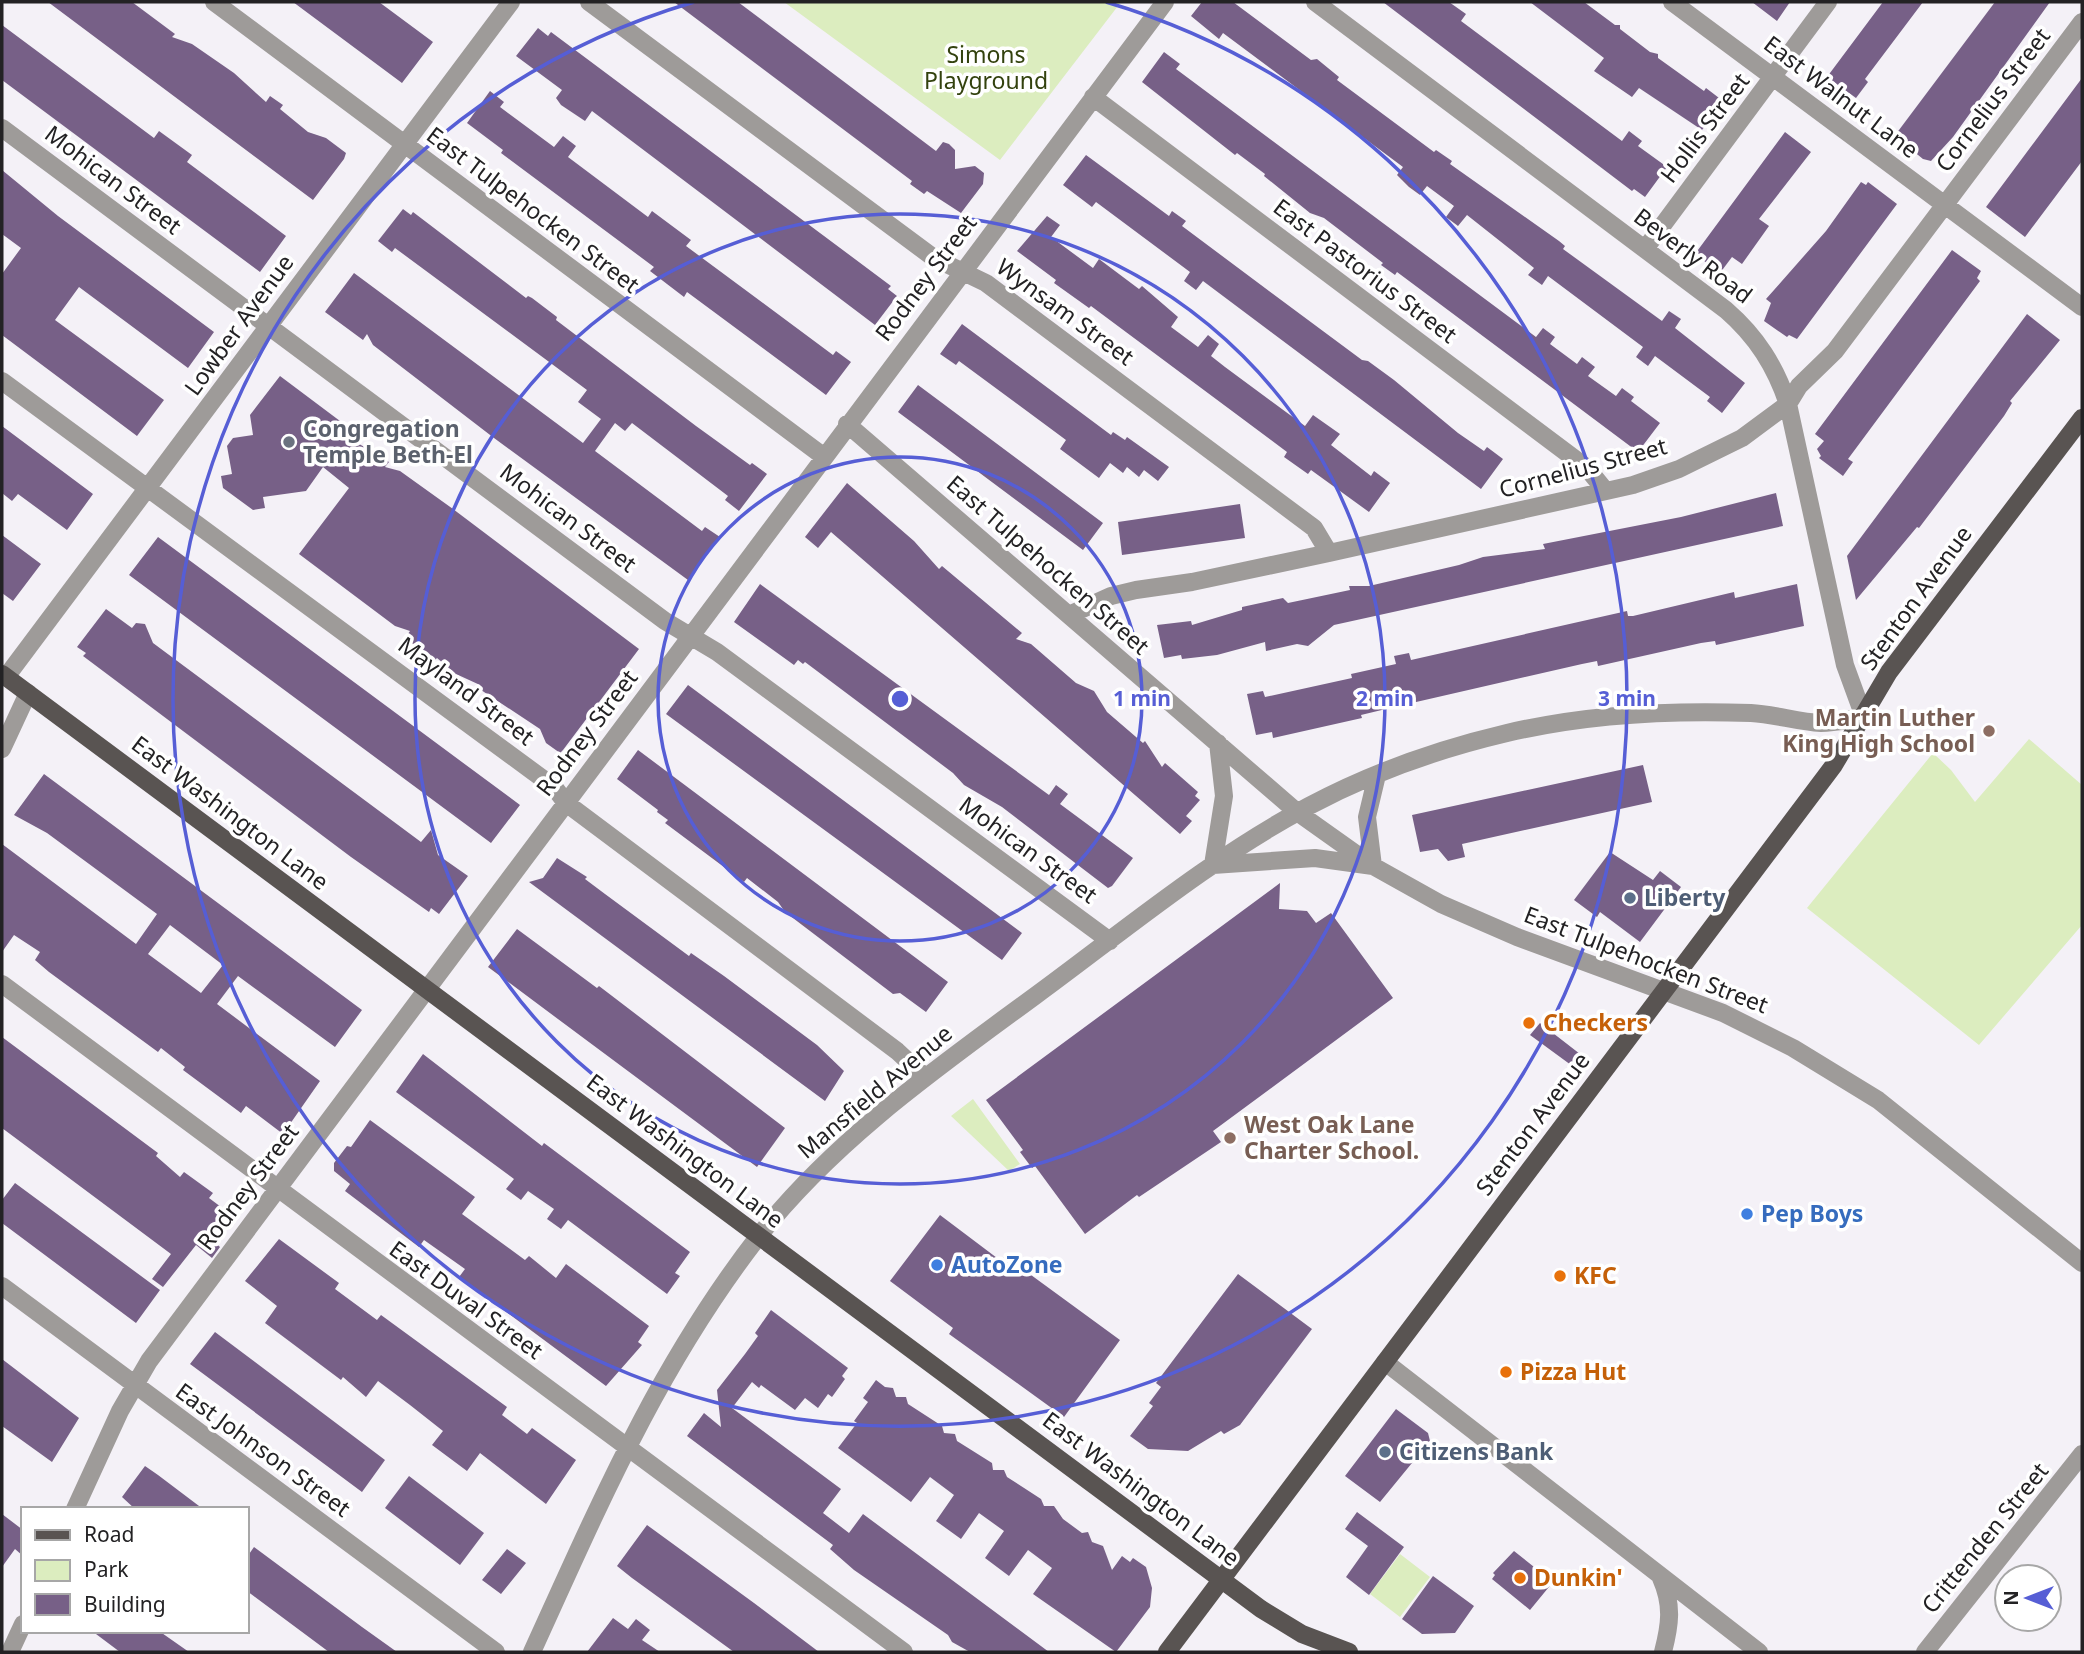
<svg xmlns="http://www.w3.org/2000/svg" width="2084" height="1654" font-family="'Noto Sans',sans-serif">
  <style>
    .green { fill: #dcedbf }
    .building { fill: #776087; fill-rule: evenodd }
    .lines { fill: none; stroke-linecap: round; stroke-linejoin: round }
    .minor { stroke: #9e9b99; stroke-width: 18 }
    .major { stroke: #595452; stroke-width: 18 }
    .ring { fill: none; stroke: #565ed5; stroke-width: 3.5 }
    .worship-dot { fill: #6b7280; stroke: #fff; stroke-width: 2.5 }
    .education-dot { fill: #8d6e63; stroke: #fff; stroke-width: 2.5 }
    .service-dot { fill: #5c6f8a; stroke: #fff; stroke-width: 2.5 }
    .food-dot { fill: #e8710a; stroke: #fff; stroke-width: 2.5 }
    .shop-dot { fill: #3f7fe0; stroke: #fff; stroke-width: 2.5 }
    .labels { text-anchor: middle; stroke-width: 7; stroke-linejoin: round; paint-order: stroke }
    .park-label { font-size: 23px; fill: #33420e; stroke: #fff }
    .street-label { font-size: 23px; fill: #232224; stroke: #fff }
    .worship-label { font-size: 23px; font-weight: bold; fill: #5b616d; stroke: #fff; text-anchor: start }
    .education-label { font-size: 23px; font-weight: bold; fill: #785e54; stroke: #fff; text-anchor: end }
    .service-label { font-size: 23px; font-weight: bold; fill: #4e5e75; stroke: #fff; text-anchor: start }
    .food-label { font-size: 23px; font-weight: bold; fill: #c56008; stroke: #fff; text-anchor: start }
    .shop-label { font-size: 23px; font-weight: bold; fill: #366cbe; stroke: #fff; text-anchor: start }
    .centre { fill: #565ed5; stroke: #fff; stroke-width: 3.5 }
    .ring-label { font-size: 21px; text-anchor: middle; font-weight: bold; fill: #565ed5; stroke: #fff; stroke-width: 7; stroke-linejoin: round; paint-order: stroke }
  </style>
  <rect width="100%" height="100%" fill="#f4f1f7"/>
  <path class="green" d="M784,2h337l-121,158z
    M2029,739l53,46v140l-103,120 -172,-137 126,-155 18,17 24,32z
    M973,1099l47,65 -11,7 -58,-55z
    M1400,1554l30,23 -30,40 -30,-23z"/>
  <path class="building" d="M48,2h84l43,32 -3,3 20,7 42,29 32,29 4,-6 13,9 -3,4 28,23 18,6 20,15 -2,6 -31,41z
    M293,2h86l54,40 -31,41z
    M674,2h64l198,149 7,-9 6,2 6,6v19l20,-3 9,7 -1,11 -22,29 -34,-22 -3,3 -14,-10 2,-3z
    M1202,2h31l78,58 6,-1 22,18 -2,3 97,72 2,-2 16,11 -2,3 109,77 6,5 -2,3 99,72 7,-10 12,8 -6,9 70,55 -23,30 -15,-12 3,-4 -55,-41 -7,10 -12,-9 7,-10 -95,-71 -6,9 -14,-10 6,-7 -67,-53 -9,11 -12,-9 8,-11 -27,-20 -7,9 -11,-8 -12,-12 6,-8 -180,-134 -4,6 -28,-23z
    M1383,2h66l17,12 -5,7 161,120 7,-10 13,10 -4,5 29,21 -22,30 -11,-8 -2,2z
    M1530,2h54l31,23h5v4l30,23 8,2v4l46,33 2,-3 17,13 -21,29 -63,-42 -7,9 -38,-26 10,-13z
    M1752,2h38l-13,19z
    M1883,2h40l-58,77 3,3 -12,16 -29,-21z
    M1995,2h55l-97,135 -22,24 -8,-2 -26,-21 -1,-4z
    M2,25l152,113 5,-7 33,24 -5,7 99,74 -26,36 -258,-192z
    M538,28l10,8 3,-4 340,254 -3,3 9,7 -22,29 -283,-214 -7,10 -24,-16 -5,-7 6,-8 -46,-34z
    M1164,52l16,12 -4,5 360,268 7,-9 12,9 -5,7 27,20 5,-7 13,10 -7,9 28,20 6,-8 12,9 -3,4 29,22 -22,29 -241,-180 -2,3 -14,-10 2,-2 -59,-45 -14,-5 -46,-37 1,-2 -28,-21 -2,2 -93,-73z
    M2082,78v83l-57,76 -39,-30z
    M490,91l14,11 -4,5 54,40 9,-11 13,10 -8,11 80,60 4,-6 39,29 -5,6 147,109 3,-4 15,11 -25,33 -139,-103 -3,5 -34,-26 4,-4 -153,-114 2,-3 -36,-27z
    M1785,132l26,20 -52,67 10,7 -27,38 -10,-7 -12,16 -25,-19z
    M1086,155l83,61 3,-5 14,10 -4,5 79,59 101,75 6,1 26,19 64,53 26,18 3,-4 16,12 -22,30 -278,-208 -7,9 -12,-9 6,-9 -94,-70 -4,5 -29,-22z
    M2,170l56,46 156,116 -26,36 -109,-81 -24,33 109,80 -27,36 -135,-101v-61l19,-26 -19,-14z
    M1861,182l5,3 2,-3 29,22 -100,135 -8,-4 -2,2 -23,-16 7,-18 -5,-4 60,-68z
    M403,209l8,6 2,-3 113,86 2,-2 4,2 25,19 -1,3 140,106 54,39 2,-2 15,11 -28,37 -14,-11 3,-4 -96,-73 -7,8 -10,-8 -20,28 107,80 3,-4 15,10 -32,43 -194,-142 -121,-93 -6,-11 -4,6 -38,-28 29,-39 229,170 18,-24 -23,-17 9,-12 -192,-142 -3,4 -14,-11z
    M1047,216l13,9 -9,12 42,31 6,-9 40,30 3,-3 36,31 -7,10 27,20 10,-12 11,9 -8,12 14,11 80,59 8,-11 27,19 -9,11 40,31 3,-5 16,12 -21,29 -58,-42 -3,4 -24,-17 3,-5 -196,-146 -2,2 -35,-25 2,-3 -39,-29z
    M1952,250l29,21 -4,7 3,3 -132,178 5,3 -10,14 -24,-18 2,-2 -4,-7 7,-8 -9,-7z
    M2027,314l33,26 -50,61 2,2 -8,13 -85,112 -2,-1 -61,73 -9,-44z
    M962,324l149,111 2,-3 12,8 2,-3 42,30 -11,14 -14,-11 -5,7 -12,-10 -4,6 -13,-10 -11,15 -39,-29 6,-9 -107,-79 -3,4 -16,-11z
    M280,376l76,57 -5,6 38,23 -4,5 15,4 53,38 186,140 -76,101 -3,3 -14,-10 -6,-14 -62,-41 2,-3 -24,-11 -19,-16 -3,3 -29,-23 5,-7 -15,-5 -96,-72 50,-66 -26,-21 -17,24 -43,6 2,11 -12,2 -30,-22 -2,-12 11,-2 -5,-28 6,-8 20,-3 -3,-20z
    M918,385l185,138 -20,27 -185,-138z
    M2,426l91,68 -26,36 -49,-36 -6,7 -10,-8z
    M847,483l67,58 25,28 3,-3 80,67 -6,6 15,5 45,39 18,8 13,21 36,31 2,-2 17,26 3,-4 33,29 -3,4 5,4 -14,16 6,5 -12,13 -349,-302 -13,16 -13,-11z
    M1776,493l7,33 -449,99 -26,21 -11,-2 -31,7 -1,-9 -48,13 -35,4 -1,-4 -17,3 -7,-33 34,-4 1,4 50,-15v-3l41,-9 5,5 62,-13 -1,-4h20l90,-21 24,-8 62,-8 -2,-5 138,-27z
    M1240,504l5,34 -123,17 -4,-33z
    M2,535l39,29 -28,37 -11,-8z
    M158,537l362,268 -29,38 -362,-268z
    M760,584l289,211 7,-10 12,9 -8,10 73,54 -21,28 -4,2 -106,-81 -38,-22 -11,-12 -148,-111 -2,2 -5,-4 -4,5 -60,-43z
    M1797,584l7,42 -88,19 -1,-4 -14,2 -103,23 -1,-5 -15,3 -192,44 -29,7 1,3 -89,20 -1,-6 -16,3 -9,-41 16,-3 2,6 87,-19 -1,-4 45,-10 -2,-8 15,-3 2,7 216,-49 1,5h5l101,-24 1,6z
    M106,609l26,19 4,-5 9,1 8,19 268,199 10,-12 7,25 30,21 -29,38 -8,-6 -2,4 -78,-55 -268,-201 3,-3 -9,-6z
    M688,685l334,248 -20,27 -336,-246z
    M638,750l310,232 -22,30 -26,-19 -7,1 -108,-82 -7,-10 -31,-24 -3,4 -79,-59 3,-3 -11,-8 1,-2 -41,-31z
    M1643,765l9,37 -190,42 3,13 -17,4 -10,-12 -18,3 -8,-37z
    M44,774l318,236 -27,37 -97,-71 -21,28 103,77 -37,53 -37,-28 -5,7 -58,-43 2,-3 -24,-19 -3,4 -109,-80 -14,-12 5,-8 -26,-17 -12,17v-108l134,100 21,-30 -110,-81 -33,-18zM170,925l53,40 -22,28 -53,-39z
    M1610,852l43,28 7,-9 21,16 -41,55 -40,-30 -3,5 -23,-17z
    M557,858l30,19 -2,2 20,15 84,62 2,-3 33,23 93,69 27,26 -19,30 -296,-219 14,-4z
    M1280,883l-1,26 28,2 9,12 15,-10 62,85 -180,133 8,11 -82,55 -2,-2 -52,39 -50,-68 -3,2 -12,-16 3,-2 -37,-50z
    M517,929l80,59 2,-2 186,142 -28,39 -269,-200z
    M1540,1023l40,31 -9,11 -41,-30z
    M2,1037l156,116 -2,3 24,21 4,-5 29,21 -4,5 16,12 -18,25 13,12 -8,11 -16,-13 -33,42 -11,-8 19,-25 -169,-126z
    M423,1054l119,92 2,-3 146,109 -15,21 5,3 -13,18 -99,-74 -7,9 -14,-10 7,-10 -26,-18 -7,9 -15,-11 8,-10 -118,-87z
    M370,1120l105,77 -13,17 63,46 4,-4 27,22 10,-14 83,62 -11,16 4,3 -36,41 -147,-109 6,-8 -41,-29 -5,7 -74,-56 5,-7 -16,-13v-8l13,-17 4,1z
    M15,1183l145,107 -24,33 -134,-100v-23z
    M940,1215l61,46 4,-5 115,84 -56,77 -115,-83 4,-6 -63,-47z
    M279,1239l60,44 -4,6 42,31 4,-5 126,92 -5,8 25,19 5,-6 44,32 -30,44 -66,-51 -13,18 -35,-26 11,-14 -33,-26 -32,-24 -12,16 -23,-20 -2,3 -76,-57 12,-17 -32,-25z
    M1238,1274l74,55 -72,96 -16,9 -3,-3 -33,20 -40,-2 -18,-13 23,-30 -4,-3 12,-16 -5,-4z
    M771,1310l77,58 -6,8 3,3 -13,18 -4,-3 -10,14 -13,-10 -10,12 -34,-25 -2,3 -7,-6 -20,26 109,81 -18,24 26,20 14,-19 186,138h-79l-18,-10 -4,-7 -94,-65 -24,-21 3,-4 -146,-109 17,-23 17,14 -4,-37 28,-36 13,-18 -3,-3z
    M215,1332l170,128 -23,32 -172,-128z
    M2,1359l77,59 -27,44 -50,-36z
    M876,1380l9,7 8,1 3,9h10l2,7 34,22 2,7 11,1 2,7 35,22 1,7h11l3,7 34,22 3,7h10l9,13 19,14 6,-1 4,10 11,4 9,24 10,-14 8,6 3,-4 13,9 6,21 -2,19 -34,45 -83,-58 19,-26 -24,-18 -19,26 -24,-18 19,-27 -25,-18 -18,26 -25,-18 18,-26 -24,-18 -19,25 -73,-54 19,-25 -3,-2 14,-19 -5,-4z
    M1396,1409l32,24 2,8 -50,61 -35,-26z
    M145,1466l13,9 45,34h-68l-13,-12z
    M409,1476l75,57 -24,32 -75,-57z
    M1357,1512l47,35 -35,48 -23,-18 22,-31 -23,-17z
    M2,1514l21,16v26l-8,-7 -13,18z
    M647,1525l107,78 65,49h-85l-102,-74 -15,-12z
    M254,1547l108,80 35,25h-68l-82,-61v-34z
    M507,1549l19,14 -25,31 -19,-14z
    M1514,1551l39,31 -23,28 -38,-31 3,-4 -2,-2z
    M1433,1576l41,30 -19,27 -33,1 -20,-15z
    M613,1618l15,11 8,-10 14,11 -8,10 18,12h-73z
    M92,1631h67l30,21h-69z"/>
  <g class="lines">
    <path class="minor" d="M214,2l609,454
      M589,2l345,256 52,25 328,245 15,25
      M1672,2l410,305
      M1093,97l494,371 17,21
      M2,128l663,493 52,31 393,289
      M1645,249l183,-247
      M2,381l552,406 12,16 331,248 28,26
      M847,424l450,388 76,54 68,38 76,33 206,76 70,35 85,52 204,163
      M1069,615l42,-19 25,-6 56,-8 137,-29 304,-68 46,-16 63,-31 46,-34 11,-18 36,-35 247,-329
      M6,677l505,-675
      M1218,743l6,53 -11,69 102,-7 58,8 -6,-49 10,-42
      M2,749l26,-56
      M2,984l902,668
      M2,1286l494,366
      M1385,1362l374,290
      M75,1509l45,-98 29,-50 1016,-1359
      M1661,1578c12,27 9,47 2,74
      M10,1652l13,-28
      M532,1652c67,-147 126,-286 226,-415 76,-97 179,-169 277,-241 90,-66 176,-138 274,-190 62,-33 130,-57 198,-73 80,-19 162,-23 244,-20 23,1 47,9 70,10 14,0 29,-4 43,-6l-19,-52 -57,-261c-13,-38 -31,-67 -62,-94l-411,-308
      M1925,1652l157,-198"/>
    <path class="major" d="M2,674l1259,935 41,25 47,18
      M1167,1652l667,-887 55,-93 193,-254"/>
  </g>
  <g class="ring">
    <circle cx="900" cy="699" r="242"/>
    <circle cx="900" cy="699" r="485"/>
    <path d="M1106 2A727 727 0 1 1 694 2"/>
  </g>
  <circle class="worship-dot" cx="289" cy="442" r="7"/>
  <g class="education-dot">
    <circle cx="1989" cy="731" r="7"/>
    <circle cx="1230" cy="1138" r="7"/>
  </g>
  <g class="service-dot">
    <circle cx="1630" cy="898" r="7"/>
    <circle cx="1385" cy="1452" r="7"/>
  </g>
  <g class="food-dot">
    <circle cx="1529" cy="1023" r="7"/>
    <circle cx="1560" cy="1276" r="7"/>
    <circle cx="1506" cy="1372" r="7"/>
    <circle cx="1520" cy="1578" r="7"/>
  </g>
  <g class="shop-dot">
    <circle cx="1747" cy="1214" r="7"/>
    <circle cx="937" cy="1265" r="7"/>
  </g>
  <g class="labels">
    <g class="park-label">
      <text x="986" y="63">Simons<tspan x="986" dy="26">Playground</tspan></text>
    </g>
    <g class="street-label">
      <text transform="translate(1841 97) rotate(37)" y="8">East Walnut Lane</text>
      <text transform="translate(1993 100) rotate(-53)" y="8">Cornelius Street</text>
      <text transform="translate(1705 128) rotate(-53)" y="8">Hollis Street</text>
      <text transform="translate(113 180) rotate(37)" y="8">Mohican Street</text>
      <text transform="translate(533 210) rotate(37)" y="8">East Tulpehocken Street</text>
      <text transform="translate(1693 256) rotate(37)" y="8">Beverly Road</text>
      <text transform="translate(1365 271) rotate(37)" y="8">East Pastorius Street</text>
      <text transform="translate(926 278) rotate(-53)" y="8">Rodney Street</text>
      <text transform="translate(1065 312) rotate(36)" y="8">Wynsam Street</text>
      <text transform="translate(239 325) rotate(-54)" y="8">Lowber Avenue</text>
      <text transform="translate(1583 468) rotate(-15)" y="8">Cornelius Street</text>
      <text transform="translate(568 518) rotate(37)" y="8">Mohican Street</text>
      <text transform="translate(1048 565) rotate(41)" y="8">East Tulpehocken Street</text>
      <text transform="translate(1916 598) rotate(-54)" y="8">Stenton Avenue</text>
      <text transform="translate(466 691) rotate(37)" y="8">Mayland Street</text>
      <text transform="translate(587 733) rotate(-53)" y="8">Rodney Street</text>
      <text transform="translate(230 813) rotate(37)" y="8">East Washington Lane</text>
      <text transform="translate(1028 850) rotate(36)" y="8">Mohican Street</text>
      <text transform="translate(1646 960) rotate(21)" y="8">East Tulpehocken Street</text>
      <text transform="translate(875 1092) rotate(-40)" y="8">Mansfield Avenue</text>
      <text transform="translate(1533 1124) rotate(-53)" y="8">Stenton Avenue</text>
      <text transform="translate(685 1151) rotate(37)" y="8">East Washington Lane</text>
      <text transform="translate(248 1187) rotate(-53)" y="8">Rodney Street</text>
      <text transform="translate(466 1300) rotate(36)" y="8">East Duval Street</text>
      <text transform="translate(263 1450) rotate(36)" y="8">East Johnson Street</text>
      <text transform="translate(1141 1489) rotate(37)" y="8">East Washington Lane</text>
      <text transform="translate(1985 1538) rotate(-51)" y="8">Crittenden Street</text>
    </g>
    <g class="worship-label">
      <text x="303" y="437">Congregation<tspan x="303" dy="26">Temple Beth-El</tspan></text>
    </g>
    <g class="education-label">
      <text x="1975" y="726">Martin Luther<tspan x="1975" dy="26">King High School</tspan></text>
      <text x="1244" y="1133" text-anchor="start">West Oak Lane<tspan x="1244" dy="26">Charter School.</tspan></text>
    </g>
    <g class="service-label">
      <text x="1644" y="906">Liberty</text>
      <text x="1399" y="1460">Citizens Bank</text>
    </g>
    <g class="food-label">
      <text x="1543" y="1031">Checkers</text>
      <text x="1574" y="1284">KFC</text>
      <text x="1520" y="1380">Pizza Hut</text>
      <text x="1534" y="1586">Dunkin'</text>
    </g>
    <g class="shop-label">
      <text x="1761" y="1222">Pep Boys</text>
      <text x="951" y="1273">AutoZone</text>
    </g>
  </g>
  <circle cx="900" cy="699" r="10" class="centre"/>
  <g class="ring-label">
    <text x="1142" y="706">1 min</text>
    <text x="1385" y="706">2 min</text>
    <text x="1627" y="706">3 min</text>
  </g>
  <rect width="2084" height="1654" fill="none" stroke="#232224" stroke-width="7"/>
  <rect x="21" y="1507" width="228" height="126" fill="#ffffff" stroke="#a7a7a7" stroke-width="2"/>
  <rect x="35" y="1530" width="35" height="10" fill="#595452" stroke="#a7a7a7" stroke-width="2"/>
  <text x="84" y="1542" font-size="21" fill="#232224">Road</text>
  <rect x="35" y="1560" width="35" height="21" fill="#dcedbf" stroke="#a7a7a7" stroke-width="2"/>
  <text x="84" y="1577" font-size="21" fill="#232224">Park</text>
  <rect x="35" y="1594" width="35" height="21" fill="#776087" stroke="#a7a7a7" stroke-width="2"/>
  <text x="84" y="1612" font-size="21" fill="#232224">Building</text>
  <g transform="translate(2028 1598) rotate(270)"><circle r="33" fill="#ffffff" stroke="#a7a7a7" stroke-width="2"/>
  <path d="M0-5L12 26L0 18L-12 26Z" fill="#565ed5"/>
  <text y="-10" font-size="19" font-weight="bold" text-anchor="middle" fill="#232224">N</text>
  </g>
</svg>
